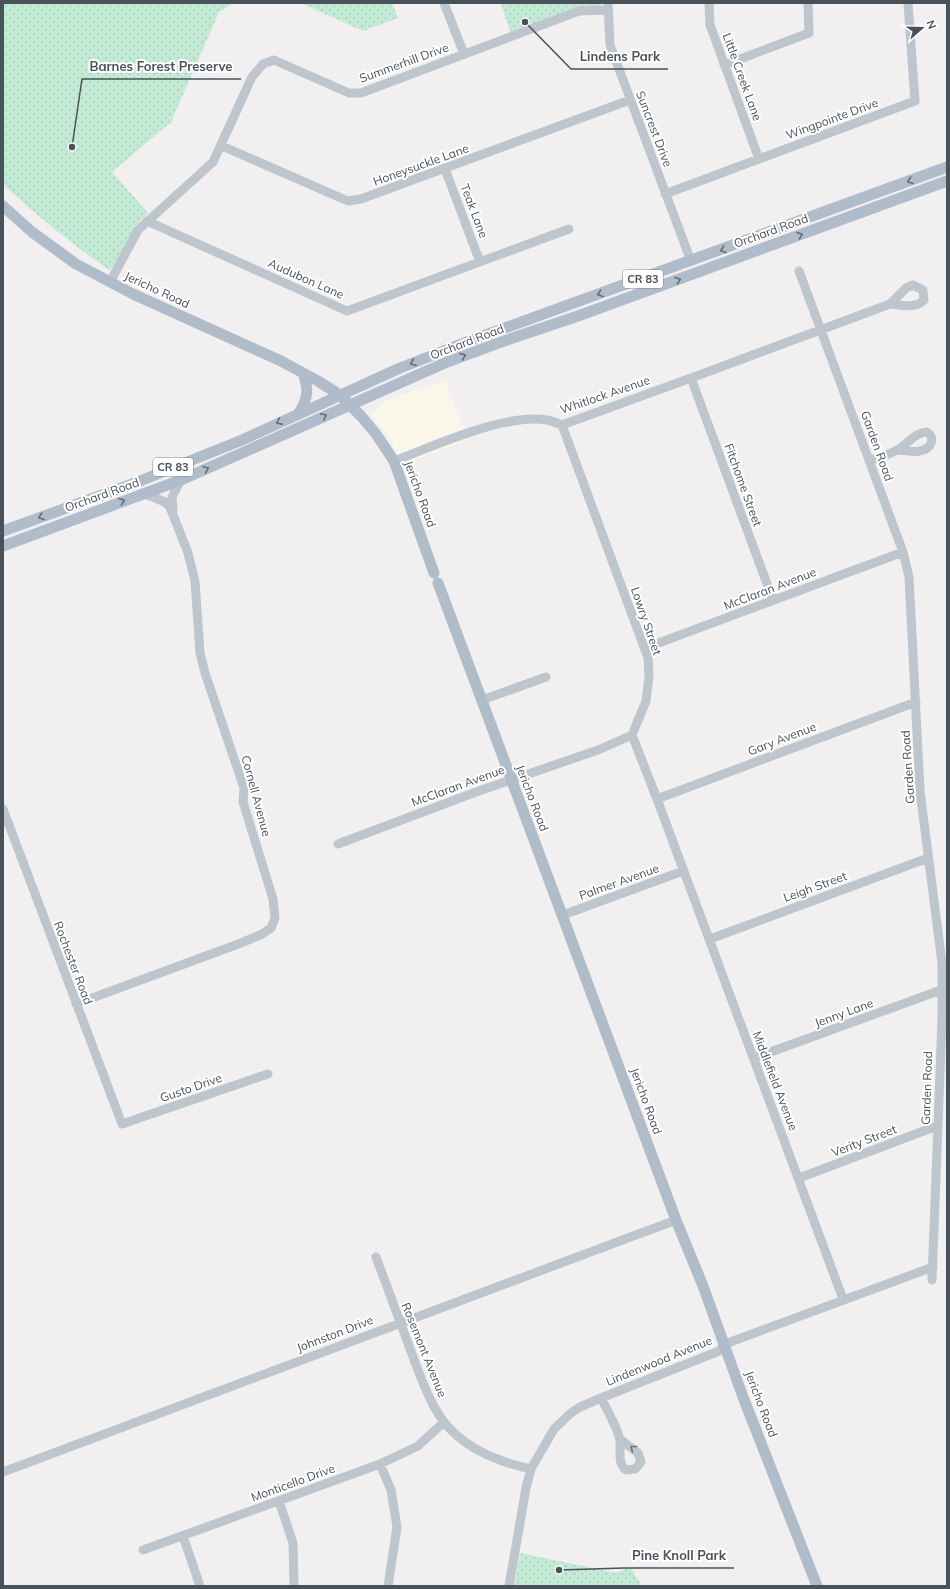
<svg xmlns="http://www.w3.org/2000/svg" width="950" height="1589" font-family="Mulish,sans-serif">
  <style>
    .commercial { fill: #faf7ea }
    .park { fill: url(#park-dots) }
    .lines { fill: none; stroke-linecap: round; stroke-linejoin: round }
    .minor { stroke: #bfc5cc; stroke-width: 9 }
    .major { stroke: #b1bccb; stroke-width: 11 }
    .oneway { stroke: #636c76 }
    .oneway2 { stroke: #6c747c }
    .labels { text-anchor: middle; stroke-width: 4; stroke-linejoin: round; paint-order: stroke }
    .shield { fill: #fff; stroke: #80858c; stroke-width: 1 }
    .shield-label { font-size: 11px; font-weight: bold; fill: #49515a }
    .street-label { font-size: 12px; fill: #49515a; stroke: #fff }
    .leader { fill: none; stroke: #49515a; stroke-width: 1.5 }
    .callout-dot { fill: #49515a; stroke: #fff; stroke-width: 1.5 }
    .callout-label { font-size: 13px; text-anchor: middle; font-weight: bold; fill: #49515a; stroke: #fff; stroke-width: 4; stroke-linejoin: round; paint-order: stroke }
  </style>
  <defs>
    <pattern id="park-dots" width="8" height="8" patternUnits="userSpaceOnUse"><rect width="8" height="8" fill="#c2ead5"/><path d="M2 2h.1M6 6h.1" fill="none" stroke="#a8cab9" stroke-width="1.8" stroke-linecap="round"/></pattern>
  </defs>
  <rect width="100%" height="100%" fill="#f1efef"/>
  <path class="commercial" d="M445,380l23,60 -66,24 -12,-25 -19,-25 17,-14z"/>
  <path class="park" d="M3,3h230l-14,9 -48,110 -59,50 36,41 -13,13 -19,37 -7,7c-37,-26 -73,-55 -106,-86z
    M301,3h91l6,15 -35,13z
    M501,3h103l-4,3 -89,28z
    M520,1553l96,20 14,-6 12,19h-128z"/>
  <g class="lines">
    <path class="minor" d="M444,3l20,51
      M608,3l2,42 81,216
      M709,3l1,22 49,134
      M724,65l85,-32 -1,-30
      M222,146l126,55 13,-2 269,-99
      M445,169l35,93
      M665,194l250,-93 -7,-98
      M147,221l200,90 222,-82
      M799,271l104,281 6,25 11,214 22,172v57l-10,260
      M110,282l28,-52 75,-68 39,-85 11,-13 11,-4 75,33h12l218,-82 29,-1
      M691,378l82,222
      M562,425l86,233 1,18 -3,25 -14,34 25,64 186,500
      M394,461c40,-15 111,-48 153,-41 5,1 10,3 15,5l129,-47 199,-74c11,1 25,5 34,-4l-1,-10 -10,-5 -7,3 -16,16
      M870,461c8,-4 19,-6 27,-11 12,-6 16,-17 30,-18 4,3 6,6 4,11 -4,12 -24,8 -33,7
      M173,511l-1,-14 9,-17
      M645,648l258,-96
      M482,700l64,-23
      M657,799l259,-97
      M3,809l119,315 146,-50
      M338,844l138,-52 122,-42 34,-15
      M563,915l120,-44
      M710,939l218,-81
      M76,1004l165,-61 21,-9 9,-6 4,-10 -2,-19 -30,-97 1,-14 -39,-115 -5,-20 -5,-72 -7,-28 -18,-46 -5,-5 -22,-9
      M754,1058l187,-68
      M799,1178l138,-52
      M376,1257c12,33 24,65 36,97 7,19 14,39 24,56 19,34 58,51 95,59
      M601,1398c5,10 18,32 19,43 1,10 -3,22 6,29l9,-1 6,-7 -3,-9 -18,-14
      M380,1464l11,26 6,37 -9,59
      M3,1472l673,-252
      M279,1501l14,42 1,43
      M183,1536l17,50
      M143,1550l237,-86 38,-18 26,-24
      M509,1586l17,-98 5,-19 23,-40 17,-16 9,-6 21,-9 118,-47 6,-7 208,-77"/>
    <path class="major" d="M3,206l29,26 44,32 57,30 148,67 37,20 22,14 21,21 15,18 18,27 40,112
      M299,413c9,-15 10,-23 4,-40
      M3,531l132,-48 107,-43 158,-72 69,-27 478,-174
      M3,546l178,-66 266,-118 57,-21 74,-25 369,-135
      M438,583l238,637 27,66 40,111 74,189"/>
  </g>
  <defs><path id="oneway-chevron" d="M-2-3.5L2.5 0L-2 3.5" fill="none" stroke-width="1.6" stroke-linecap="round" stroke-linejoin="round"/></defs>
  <g class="oneway">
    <use href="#oneway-chevron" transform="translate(910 181) rotate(160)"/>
    <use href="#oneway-chevron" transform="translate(800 235) rotate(-20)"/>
    <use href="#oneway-chevron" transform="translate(723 250) rotate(160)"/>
    <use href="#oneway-chevron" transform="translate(678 280) rotate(-20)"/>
    <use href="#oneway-chevron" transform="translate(600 294) rotate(160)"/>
    <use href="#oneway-chevron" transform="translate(463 356) rotate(-21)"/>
    <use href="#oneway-chevron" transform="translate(413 363) rotate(158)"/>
    <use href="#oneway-chevron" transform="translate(324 416) rotate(-25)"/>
    <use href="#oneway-chevron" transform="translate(279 422) rotate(155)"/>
    <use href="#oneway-chevron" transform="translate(206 469) rotate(-23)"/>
    <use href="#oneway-chevron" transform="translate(122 501) rotate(-20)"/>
    <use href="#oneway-chevron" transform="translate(41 517) rotate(160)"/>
  </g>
  <use class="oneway2" href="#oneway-chevron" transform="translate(633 1448) rotate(-142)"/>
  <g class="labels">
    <g class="shield">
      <rect x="623" y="270" width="40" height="18" rx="3"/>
      <rect x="153" y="458" width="40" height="18" rx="3"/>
    </g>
    <g class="shield-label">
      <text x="643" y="283">CR 83</text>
      <text x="173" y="471">CR 83</text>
    </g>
    <g class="street-label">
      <text transform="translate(404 63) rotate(-20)" y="4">Summerhill Drive</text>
      <text transform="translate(742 77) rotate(70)" y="4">Little Creek Lane</text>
      <text transform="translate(832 119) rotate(-20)" y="4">Wingpointe Drive</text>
      <text transform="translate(654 129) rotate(69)" y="4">Suncrest Drive</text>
      <text transform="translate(421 165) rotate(-20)" y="4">Honeysuckle Lane</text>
      <text transform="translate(474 211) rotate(69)" y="4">Teak Lane</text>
      <text transform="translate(771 231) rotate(-20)" y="4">Orchard Road</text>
      <text transform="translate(306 279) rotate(24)" y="4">Audubon Lane</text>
      <text transform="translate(157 290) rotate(25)" y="4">Jericho Road</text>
      <text transform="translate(467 342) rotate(-21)" y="4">Orchard Road</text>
      <text transform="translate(605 395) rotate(-19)" y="4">Whitlock Avenue</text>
      <text transform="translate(877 446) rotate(70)" y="4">Garden Road</text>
      <text transform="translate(743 485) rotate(70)" y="4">Fitchome Street</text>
      <text transform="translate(420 494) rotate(70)" y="4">Jericho Road</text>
      <text transform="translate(102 495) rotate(-20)" y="4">Orchard Road</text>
      <text transform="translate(770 589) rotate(-21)" y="4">McClaran Avenue</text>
      <text transform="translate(646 621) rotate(71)" y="4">Lowry Street</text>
      <text transform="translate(782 739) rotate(-21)" y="4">Gary Avenue</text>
      <text transform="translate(908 767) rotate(-94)" y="4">Garden Road</text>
      <text transform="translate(458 786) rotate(-20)" y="4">McClaran Avenue</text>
      <text transform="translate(256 796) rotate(75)" y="4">Cornell Avenue</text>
      <text transform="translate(532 798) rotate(69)" y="4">Jericho Road</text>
      <text transform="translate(619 882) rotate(-20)" y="4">Palmer Avenue</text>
      <text transform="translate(815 887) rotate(-20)" y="4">Leigh Street</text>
      <text transform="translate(73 963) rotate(69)" y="4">Rochester Road</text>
      <text transform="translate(844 1013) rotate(-20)" y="4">Jenny Lane</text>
      <text transform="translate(775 1081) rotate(69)" y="4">Middlefield Avenue</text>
      <text transform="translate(191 1088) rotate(-19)" y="4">Gusto Drive</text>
      <text transform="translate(927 1088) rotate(-88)" y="4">Garden Road</text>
      <text transform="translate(646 1101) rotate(70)" y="4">Jericho Road</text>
      <text transform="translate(864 1141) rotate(-21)" y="4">Verity Street</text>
      <text transform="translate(335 1334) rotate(-21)" y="4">Johnston Drive</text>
      <text transform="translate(424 1350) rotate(68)" y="4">Rosemont Avenue</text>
      <text transform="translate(659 1361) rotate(-22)" y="4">Lindenwood Avenue</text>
      <text transform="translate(761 1404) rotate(69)" y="4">Jericho Road</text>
      <text transform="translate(293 1483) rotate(-20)" y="4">Monticello Drive</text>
    </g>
  </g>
  <path class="leader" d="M525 22L571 69H668M72 147L82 79H241M559 1570L624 1568H734"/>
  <g class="callout-dot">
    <circle cx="525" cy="22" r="4"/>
    <circle cx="72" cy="147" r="4"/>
    <circle cx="559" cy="1570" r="4"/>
  </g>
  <g class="callout-label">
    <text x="620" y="61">Lindens Park</text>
    <text x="161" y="71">Barnes Forest Preserve</text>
    <text x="679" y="1560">Pine Knoll Park</text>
  </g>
  <rect width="950" height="1589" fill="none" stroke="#49515a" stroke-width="8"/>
  <g transform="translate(922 28) rotate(70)" stroke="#ffffff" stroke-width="3" paint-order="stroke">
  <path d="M0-3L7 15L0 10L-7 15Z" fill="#49515a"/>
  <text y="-6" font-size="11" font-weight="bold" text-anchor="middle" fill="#49515a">N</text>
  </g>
</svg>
